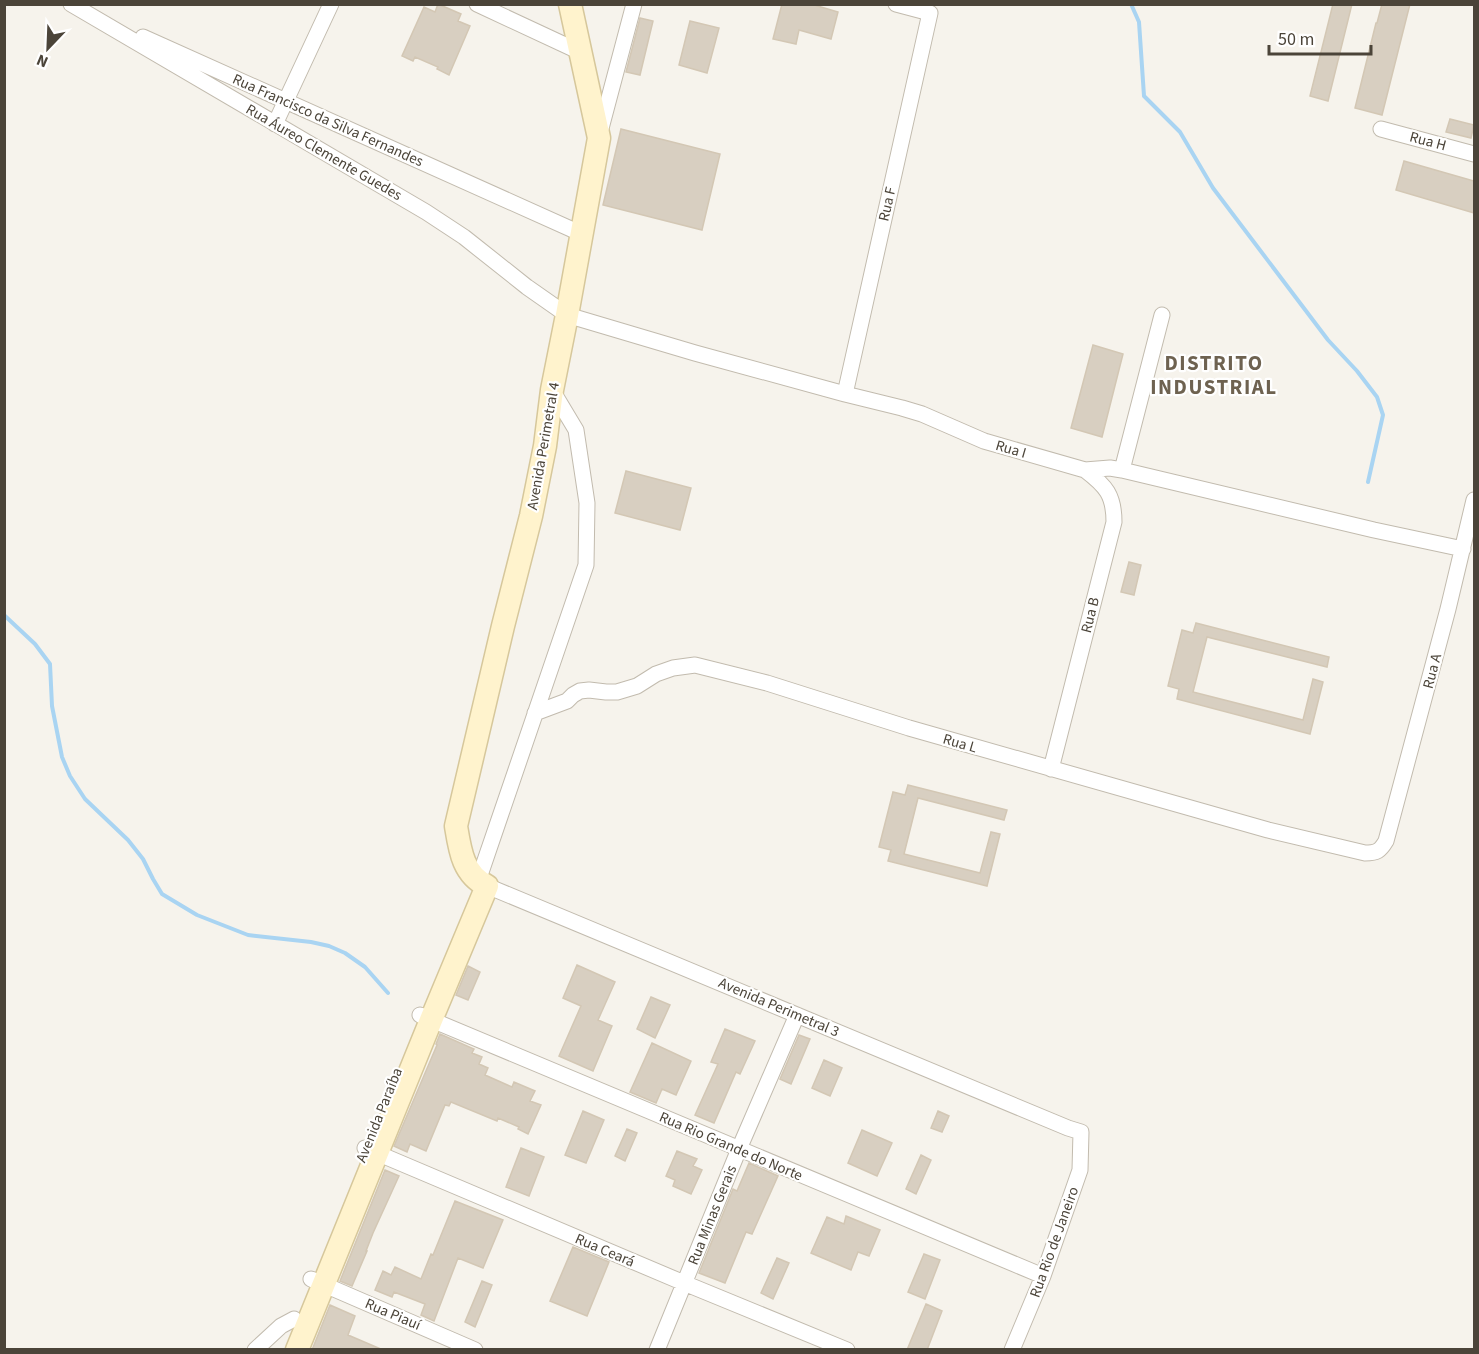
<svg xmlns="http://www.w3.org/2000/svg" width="1479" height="1354" font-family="'Source Sans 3',sans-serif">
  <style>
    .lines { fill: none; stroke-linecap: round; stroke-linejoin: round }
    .stream { stroke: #a9d4f2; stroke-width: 4 }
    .building { fill: #d8cfc1; stroke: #d3c7b4; stroke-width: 1.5 }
    .street-casing { stroke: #c2bbae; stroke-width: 17 }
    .secondary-casing { stroke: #d6c79b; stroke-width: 25 }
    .street { stroke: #fff; stroke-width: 15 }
    .secondary { stroke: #fff3cd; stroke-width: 22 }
    .labels { text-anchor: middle; stroke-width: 4.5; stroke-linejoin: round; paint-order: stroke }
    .street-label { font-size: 15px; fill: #4b4439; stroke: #fff }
    .district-label { font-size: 21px; font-weight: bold; letter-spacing: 1.5px; fill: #6e6250; stroke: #fff }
  </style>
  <rect width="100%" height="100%" fill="#f6f3ec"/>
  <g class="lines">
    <path class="stream" d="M1131,4l8,18 5,74 36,36 33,56 115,152 29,31 20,26 6,18 -15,67
      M4,615l31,29 15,20 2,42 10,51 8,19 15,23 43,41 15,19 10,20 9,15 35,21 51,20 63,7 18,4 16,7 20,14 23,26"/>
  </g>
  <path class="building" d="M438,4l23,10 -3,7 12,5 -21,49 -12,-6 1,-2 -23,-10 -2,4 -11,-5 22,-49 11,5z
    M782,4h29l27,8 -7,27 -32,-9 -3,14 -23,-5z
    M1333,4h19l-24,97 -18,-5z
    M1382,4h28l-28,111 -27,-7 21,-85h1z
    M640,18l13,3 -13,54 -14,-3z
    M690,21l29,7 -12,45 -28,-8z
    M1450,119l24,6 -3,13 -25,-6z
    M621,129l99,25 -18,76 -99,-25z
    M1404,161l70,20v32l-78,-23z
    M1093,345l30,9 -21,83 -31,-9z
    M626,471l65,17 -11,42 -65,-17z
    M1129,562l12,3 -7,30 -13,-3z
    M1196,623l133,34 -2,10 -120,-30 -14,55 110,28 10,-41 10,3 -13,52 -133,-35 2,-10 -11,-3 14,-56 11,3z
    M908,785l99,25 -3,10 -86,-22 -14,56 76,19 11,-41 9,2 -13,52 -99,-25 3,-11 -12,-3 14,-55 12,3z
    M577,965l38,17 -17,38 14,6 -19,45 -34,-15 22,-50 -18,-8z
    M468,966l12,6 -12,28 -12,-5z
    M651,997l19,8 -15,33 -18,-9z
    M725,1029l30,12 -15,33 -4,-2 -22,51 -19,-8 23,-51 -7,-2z
    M440,1034l34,15 -2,4 10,4 -3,7 9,4 -3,7 27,12 2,-5 21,9 -5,10 11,4 -13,29 -10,-5 1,-2 -21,-9 -1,3 -46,-19 -2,4 -4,-1 -19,46 -16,-7 -3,8 -13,-6 43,-101 -1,-1z
    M799,1035l11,4 -19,45 -11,-5z
    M652,1043l39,18 -15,34 -14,-6 -6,14 -26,-11z
    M824,1060l18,8 -12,28 -18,-8z
    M583,1111l21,9 -18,43 -21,-8z
    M938,1111l11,5 -7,16 -11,-4z
    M627,1129l10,4 -12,28 -10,-5z
    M862,1130l30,13 -15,33 -29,-13z
    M521,1148l23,9 -15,39 -23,-9z
    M677,1151l20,8 -4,7 9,4 -11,24 -18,-8 2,-6 -9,-4z
    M921,1155l10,5 -15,34 -10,-5z
    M749,1163l29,13 -26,58 -6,-2 -21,51 -26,-10 34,-84 4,2z
    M385,1170l14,6 -26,57 -7,18h1l-15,35 -12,-5z
    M455,1201l48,19 -20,48 -25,-10 -24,63 -13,-6 4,-11 -31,-12 -2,5 -17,-7 8,-19 8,4 4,-8 26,12 10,-25 2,1z
    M846,1216l34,14 -11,26 -11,-4 -7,18 -40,-17 16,-36 17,7z
    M573,1247l36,15 -22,54 -37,-15z
    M924,1254l16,6 -15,39 -17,-7z
    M777,1258l12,5 -16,36 -12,-6z
    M482,1281l10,4 -17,42 -10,-5z
    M926,1304l16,7 -15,39h-20z
    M330,1305l25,11 -7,19 35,15h-71z"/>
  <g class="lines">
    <defs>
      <path id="street" d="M71,4l355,208 38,25 63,50 40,28 128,38 150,41 57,14 20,6 62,27 101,29 25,-2 12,2 252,60 89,19
        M477,4l103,48
        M143,37l439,197
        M275,124l56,-120
        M1381,129l93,25
        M600,132l34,-128
        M845,394l85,-381 -34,-9
        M1122,470l40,-155
        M535,713l32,-12 6,-6 7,-4 9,-1 17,2h11l20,-6 19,-12 17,-6 22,-3 72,18 142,45 292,83 67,19 97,23c12,0 15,-2 21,-12l62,-232 26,-109
        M1051,769l63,-247c0,-27 -8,-36 -29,-52
        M478,881l108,-316 1,-62 -11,-73 -24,-40
        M487,886l581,242 13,4 -1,38 -37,106 -31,74
        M420,1015l623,261
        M365,1148l319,135 163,67
        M311,1279l164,71
        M255,1350l26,-24 13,-7
        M657,1350l82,-201 58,-134"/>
      <path id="secondary" d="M297,1350l134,-330 56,-134c-24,-12 -27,-35 -31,-60l47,-200 28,-110 14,-70 7,-56 15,-75 32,-177 -29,-134"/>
    </defs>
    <use href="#street" class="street-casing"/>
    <use href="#secondary" class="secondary-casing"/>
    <use href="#street" class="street"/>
    <use href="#secondary" class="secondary"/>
  </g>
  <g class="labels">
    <g class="street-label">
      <text transform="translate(328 120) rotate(24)" y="5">Rua Francisco da Silva Fernandes</text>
      <text transform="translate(1428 141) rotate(15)" y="5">Rua H</text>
      <text transform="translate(324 152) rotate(30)" y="5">Rua Áureo Clemente Guedes</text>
      <text transform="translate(887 204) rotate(-77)" y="5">Rua F</text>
      <text transform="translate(543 446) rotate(-80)" y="5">Avenida Perimetral 4</text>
      <text transform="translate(1011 449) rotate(16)" y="5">Rua I</text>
      <text transform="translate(1090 615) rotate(-76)" y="5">Rua B</text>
      <text transform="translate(1432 671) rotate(-75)" y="5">Rua A</text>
      <text transform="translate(960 743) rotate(16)" y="5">Rua L</text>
      <text transform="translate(779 1007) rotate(23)" y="5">Avenida Perimetral 3</text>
      <text transform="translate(379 1115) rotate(-68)" y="5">Avenida Paraíba</text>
      <text transform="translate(731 1146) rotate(23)" y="5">Rua Rio Grande do Norte</text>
      <text transform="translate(712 1215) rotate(-68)" y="5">Rua Minas Gerais</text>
      <text transform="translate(1054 1242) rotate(-70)" y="5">Rua Rio de Janeiro</text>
      <text transform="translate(605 1250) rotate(23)" y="5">Rua Ceará</text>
      <text transform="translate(393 1314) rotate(23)" y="5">Rua Piauí</text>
    </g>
    <g class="district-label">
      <text x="1214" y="370">DISTRITO<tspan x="1214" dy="24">INDUSTRIAL</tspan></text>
    </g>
  </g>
  <rect width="1479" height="1354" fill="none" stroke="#4b4439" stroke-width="12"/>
  <g transform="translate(48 48) rotate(203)" stroke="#ffffff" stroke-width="4.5" paint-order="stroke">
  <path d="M0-4.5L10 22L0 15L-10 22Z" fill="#4b4439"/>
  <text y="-9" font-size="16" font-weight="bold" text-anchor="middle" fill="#4b4439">N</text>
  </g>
  <path d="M1269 45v9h102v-9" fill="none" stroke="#4b4439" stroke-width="3"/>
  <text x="1278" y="45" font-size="18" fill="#4b4439" stroke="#ffffff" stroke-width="4.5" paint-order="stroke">50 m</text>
</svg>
